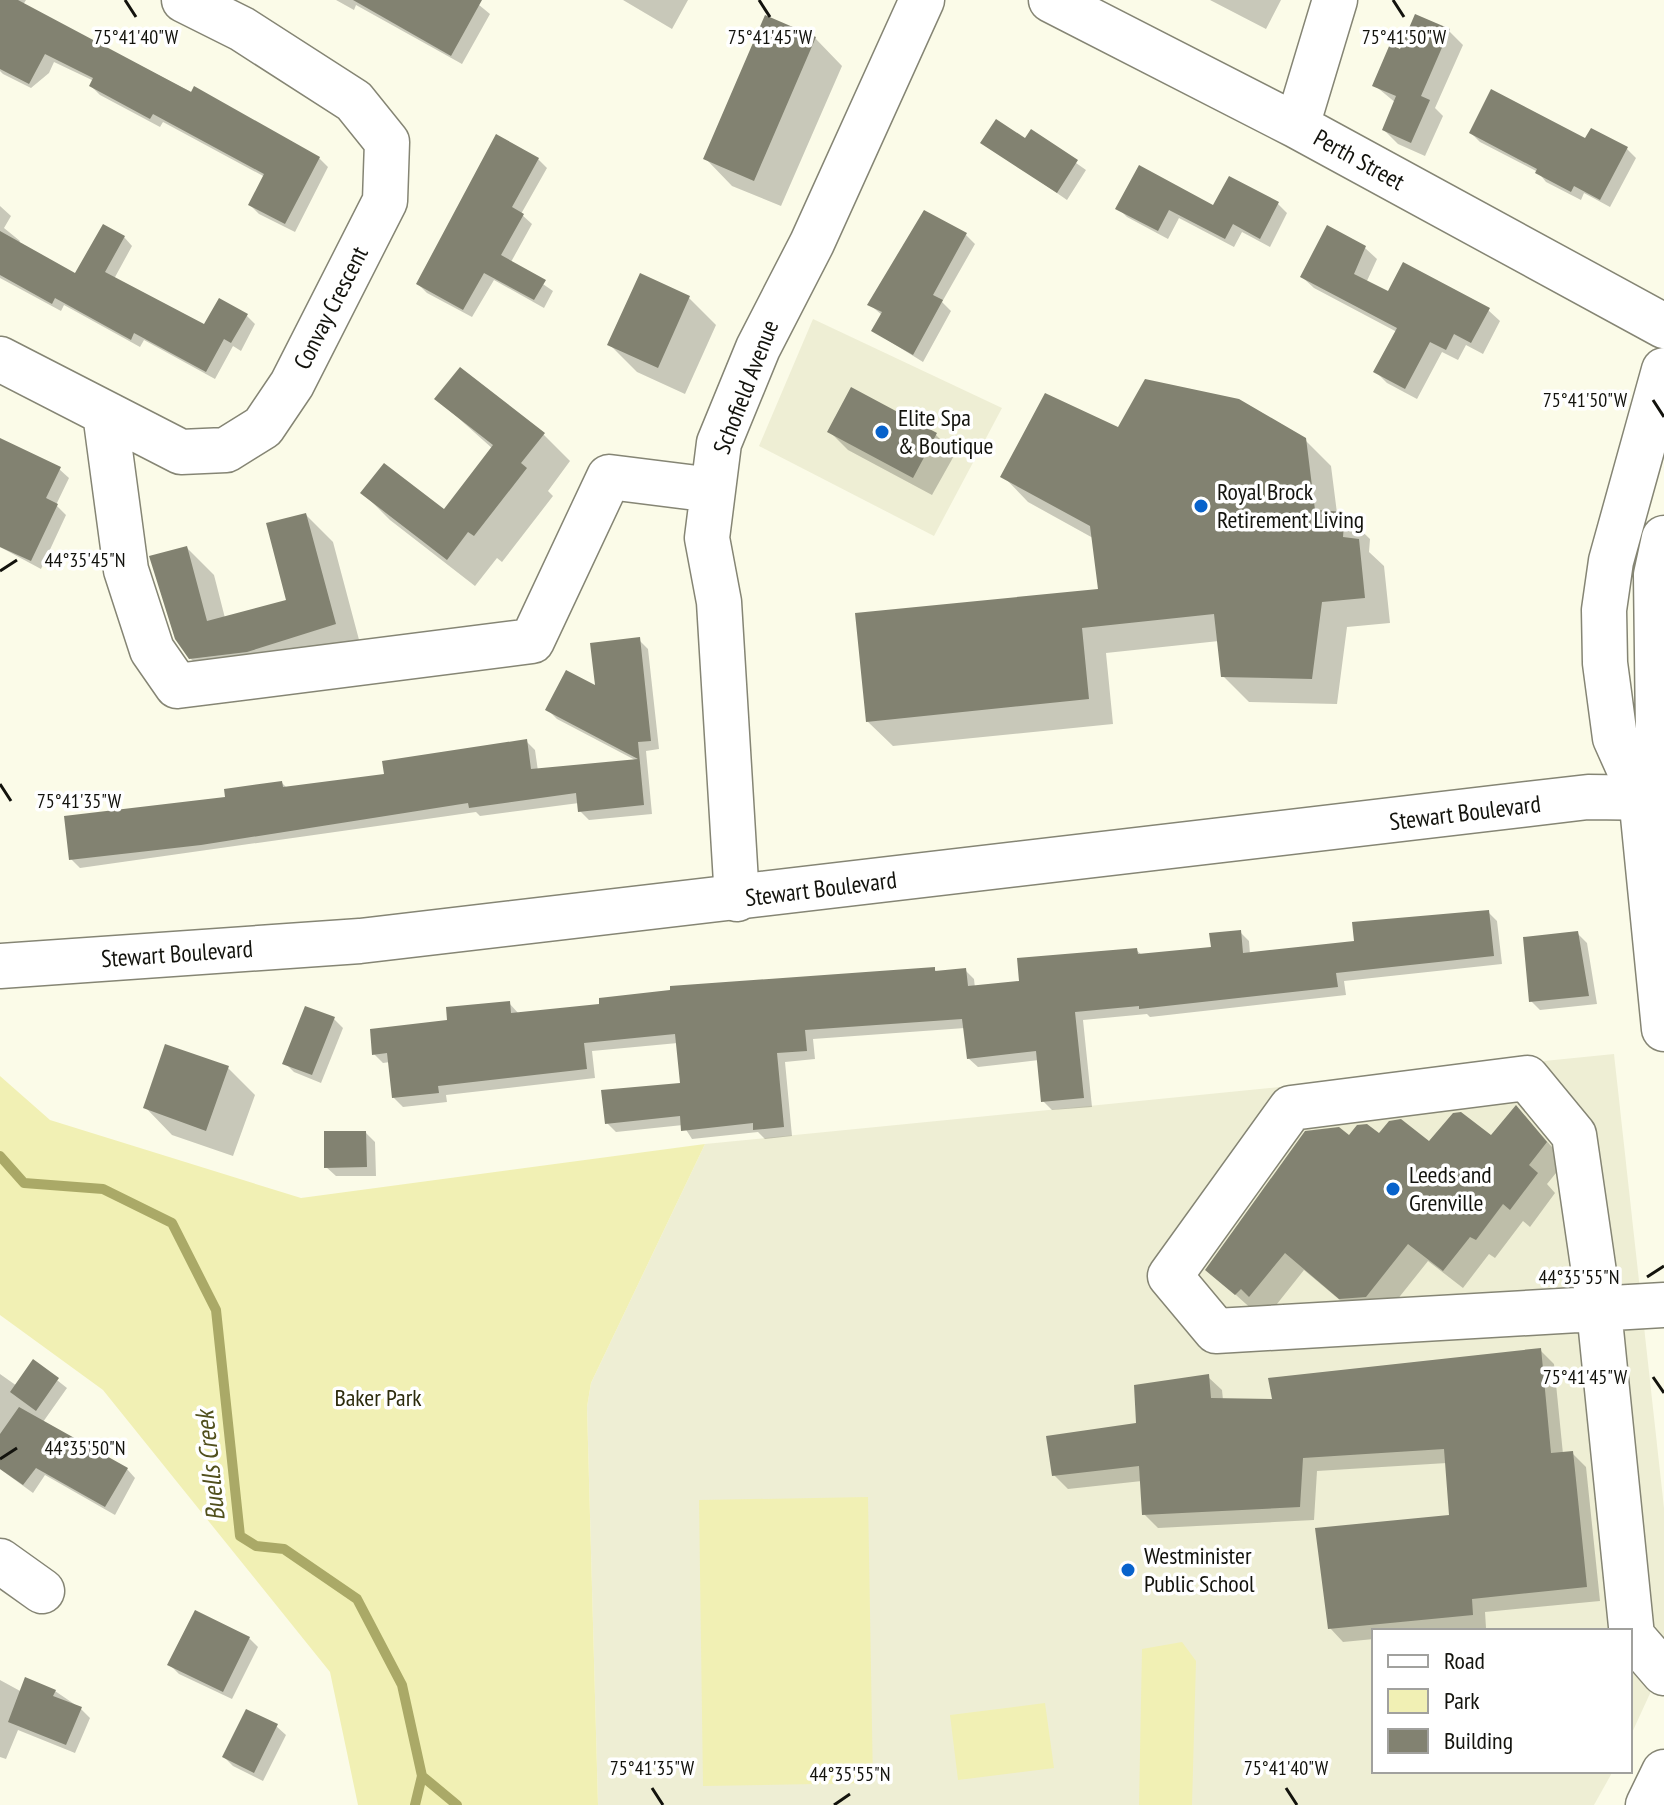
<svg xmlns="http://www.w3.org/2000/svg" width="1664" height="1805" font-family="'PT Sans Narrow',sans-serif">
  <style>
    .built { fill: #eeeed4 }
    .green { fill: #f1f0b4 }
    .shadow { fill: #0003 }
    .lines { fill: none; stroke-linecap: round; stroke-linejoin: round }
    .stream { stroke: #aaa967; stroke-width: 10 }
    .building { fill: #828271 }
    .minor-casing { stroke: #858574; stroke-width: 47 }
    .major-casing { stroke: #858574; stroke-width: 47 }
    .minor { stroke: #fff; stroke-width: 44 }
    .major { stroke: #fff; stroke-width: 44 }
    .ticks { fill: none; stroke: #13130d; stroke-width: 3 }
    .poi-dot { fill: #0762cb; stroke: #fff; stroke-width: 3 }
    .labels { text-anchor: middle; stroke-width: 7; stroke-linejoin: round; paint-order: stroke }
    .street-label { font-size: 24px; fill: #13130d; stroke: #fff }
    .poi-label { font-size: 24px; fill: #13130d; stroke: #fff; text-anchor: start }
    .park-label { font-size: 24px; fill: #2c2b0c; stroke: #fff }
    .water-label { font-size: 26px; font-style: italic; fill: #51501d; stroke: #fff }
    .ticks-label { font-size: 20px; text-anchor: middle; fill: #13130d; stroke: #fff; stroke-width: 7; stroke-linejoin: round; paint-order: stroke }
  </style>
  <rect width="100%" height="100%" fill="#fbfbe8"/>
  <path class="built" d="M813,319l189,89 -68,128 -175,-90z
    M1614,1054l50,454v155l-34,74v-106h-256v140h239l-19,34h-996l-11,-398 4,-24 114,-239z"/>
  <path class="green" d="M0,1076l50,44 251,78 404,-54 -114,239 -4,24 11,398h-240l-28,-133 -227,-282 -103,-75z
    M868,1497l5,286 -170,3 -4,-286z
    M1182,1642l14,19 -4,144h-53l3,-156z
    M1045,1703l9,65 -96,12 -8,-65z"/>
  <path class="shadow" d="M0,0h26l-3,5 296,153 9,9 -33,65 -36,-18 -9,-9 15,-28 -102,-55 -3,5 -60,-32 -9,-9 3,-5 -40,-19 -5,11 -18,15 -28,-14 -3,-3z
    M336,0h137l17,14 -28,50 -106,-59 -2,5z
    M623,0h65l-16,29z
    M1210,0h71l-15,29z
    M1449,31l14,14 -28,63 8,8 -18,40 -27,-12 -14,-14 12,-27 -22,-18 28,-34z
    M815,38l27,28 -61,140 -49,-20 -27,-28z
    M1032,132l54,38 -19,30 -84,-58 42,-1z
    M1471,133l115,8 41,8 9,9 -26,49 -26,-14 -3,7 -35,-18 -8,-10 -58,-30z
    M538,159l9,9 -26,46 11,10 -21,38 42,29 -9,17 -50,-28 -22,37 -45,-24 -9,-9z
    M1230,178l48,26 9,9 -17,34 -28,-15 -8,15 -55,-29 -11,21 -41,-22 -9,-9h96z
    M0,206l11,10 -7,12 16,13 -2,3 58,32 48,-39 8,9 -18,33 91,48 41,-12 9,9 -14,27 -8,-5 -18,33 -71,-39 -4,7 -76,-42 -3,6 -61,-33z
    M966,235l9,9 -33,58 9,9 -28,51 -50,-31 9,-16 -13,-11z
    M1365,248l12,11 -11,24 23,10 99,17 12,11 -17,33 -17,-9 -8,15 -16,-8 -25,47 -30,-16 -11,-11 21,-40 -83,-44 -12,-11z
    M689,298l27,27 -31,69 -48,-22 -27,-27z
    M852,390l84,45 19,19 -23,41 -84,-45 -19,-19z
    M437,399l106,35 27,27 -22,30 5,5 -51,66 -5,-4 -22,28 -85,-66 -27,-27 81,18 49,-62z
    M1119,430l186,10 26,26 6,47 7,1 26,25 -1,13 15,14 6,57 -43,4 -10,77 -88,-2 -26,-26 -4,-35 -113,12 7,71 -220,22 -26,-25 233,-130 -7,-53 -65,-36 -25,-26z
    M0,442l59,27 10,9 -13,27 10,10 -25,54 -41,-22z
    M306,515l27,27 29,109 -144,35 -28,-28 -3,-110 27,27 11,43 64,-17z
    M639,640l9,9 11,100 -13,2 6,63 -63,6 -9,-9 -1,-8 -99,13 -4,-4 -396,56 -9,-9 157,-60 54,-16 5,5 99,-12 140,-35 9,9 3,21 99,-10 -80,-42 -9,-9 49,-21z
    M1488,912l9,9 5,43 -158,17 2,14 -196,22 -3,-3 -64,6 9,87 -40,3 -9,-9 -4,-41 -61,7 -10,-9 -3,-30 -152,11 2,20 -30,3 7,74 -27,3 -7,-7 -66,7 -9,-14 -67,7 -9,-9 75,-39 -4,-41 -86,8 3,27 -149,17 1,7 -44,5 -10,-10 -3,-35 -7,1 -9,-9 76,-32 59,-19 10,11 415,-45 4,4 27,-3 9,9 1,9 46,-5 115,-33 6,5 71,-7 27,-16 9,9 1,13 106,-11z
    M1578,934l9,9 10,61 -57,6 -9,-9z
    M334,1019l9,9 -22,55 -27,-11 -9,-9z
    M228,1068l27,27 -22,61 -61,-21 -27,-28z
    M1517,1107l48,55 -18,22 8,9 -25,34 -7,-6 -28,37 -6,-4 -26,34 -35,-27 -43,54 -25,2 -56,-47 -35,44 -8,-8 -6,6 -47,-42 142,-133 30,-1 50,7 61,-5z
    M366,1133l9,9 1,34h-40l-10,-9z
    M1540,1350l14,14 9,90 9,-1 14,14 14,134 -115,11 1,16 -112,3v8l-31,3 -13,-14 121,-112 -4,-53 -130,8 -3,49 -156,8 -14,-14 -2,-33 -74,8 -14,-14 85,-50 69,-48 14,13 1,10 51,1z
    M34,1362l33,26 -24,34 84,47 8,9 -20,37 -70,-40 -12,18 -33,-24v-95l17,12z
    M249,1638l9,9 -26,52 -53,-25 -9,-9z
    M0,1680l22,12 33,-1 25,17 10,10 -15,35 -57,-23 -12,29 -6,-2z
    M276,1726l10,9 -23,46 -30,-15 -9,-9z"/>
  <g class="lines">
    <path class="stream" d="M0,1156l24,27 79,6 69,34 44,87 24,226 16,10 28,3 73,50 45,86 20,91 35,29
      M415,1805l7,-29"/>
  </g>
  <path class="building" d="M0,0h18l173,92 3,-6 126,71 -35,67 -37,-19 16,-31 -111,-60 -3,5 -61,-33 4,-8 -48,-24 -16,30 -29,-15z
    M353,0h129l-31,56z
    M1415,14l35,15 -29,67 9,4 -19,43 -29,-13 14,-34 -24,-10 18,-42 10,5z
    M765,15l51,22 -62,144 -51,-22z
    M1491,89l94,49 6,-10 37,19 -28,53 -26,-14 -3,6 -36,-19 2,-4 -68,-36z
    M996,119l29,19 6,-9 47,31 -21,33 -77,-50z
    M496,134l43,24 -27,49 12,7 -23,41 45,25 -12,20 -50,-27 -21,37 -47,-26z
    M1139,165l74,40 16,-29 50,26 -19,37 -27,-15 -8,15 -56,-29 -11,21 -43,-22z
    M924,210l43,23 -34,62 10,5 -30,55 -42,-24 11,-19 -15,-7z
    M103,224l22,12 -20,36 99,52 15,-26 29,16 -17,29 -7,-4 -18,33 -72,-39 -3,7 -76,-42 -3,6 -52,-29v-44l75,42z
    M1327,225l39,21 -12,28 34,17 15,-29 87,46 -19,35 -17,-9 -8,16 -16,-8 -25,47 -32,-17 24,-44 -97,-51z
    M640,273l50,23 -32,72 -51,-23z
    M460,367l85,66 -24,30 6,5 -53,68 -6,-4 -21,28 -87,-67 24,-30 60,46 49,-64 -59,-46z
    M1145,379l94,20 67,39 9,72 30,2 -2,25 16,2 6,59 -43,4 -10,77 -91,-2 -7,-63 -132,14 7,71 -223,23 -11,-109 243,-24 -8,-63 -90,-49 45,-84 73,34z
    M851,387l86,46 -24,45 -86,-46z
    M0,438l61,29 -15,31 12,6 -27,57 -31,-14z
    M306,513l30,111 -89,28 -58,7 -14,-20 -26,-83 38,-10 20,75 79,-21 -20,-77z
    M640,637l11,104 -13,1 6,63 -66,7 -2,-19 -107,15 -1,-5 -267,42 -132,15 -5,-44 161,-19 -1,-8 58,-8 1,6 101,-13 -2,-13 145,-22 4,30 107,-10 -93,-49 21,-40 29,15 -5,-42z
    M1489,910l5,46 -158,17 2,14 -199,22v-3l-64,6 9,86 -43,4 -5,-51 -69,8 -5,-40 -157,11 2,21 -30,2 7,74 -31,3v-7l-72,8 -1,-15 -75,8 -4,-34 79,-7 -5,-49 -91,9 3,26 -149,17 1,7 -47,5 -5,-45 -15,2 -2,-26 77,-9 -1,-13 64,-6 1,12 88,-9v-6l71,-8v-4l265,-19v4l31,-3 2,18 51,-5 -2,-23 120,-10 1,6 73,-7 -2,-14 32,-3 2,23 111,-12 -2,-19z
    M1578,931l11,65 -60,6 -6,-65z
    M305,1006l30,11 -23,58 -30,-11z
    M165,1044l64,22 -23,65 -63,-23z
    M1516,1105l31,37 -18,23 9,8 -28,37 -7,-6 -27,36 -6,-3 -27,34 -35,-27 -42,53 -27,2 -54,-46 -36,44 -8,-8 -6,6 -30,-25 100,-139 34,-4 10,8 8,-10 10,-1 12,9 10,-12 12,-2 28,22 24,-28 8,-1 30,23z
    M324,1131h42l1,36 -43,1z
    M1541,1348l10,105 22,-2 14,136 -115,12 1,16 -145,14 -13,-101 134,-13 -5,-66 -141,9 -3,49 -158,8 -3,-49 -87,10 -6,-40 90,-13 -2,-38 75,-11 2,24 61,1 -4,-21z
    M33,1359l26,19 -23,33 -26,-19z
    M19,1407l109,61 -23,39 -69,-39 -13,17 -23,-16v-35z
    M195,1610l55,27 -27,55 -56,-27z
    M25,1677l31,13 -3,6 29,11 -16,38 -58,-23z
    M246,1709l32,15 -24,49 -32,-16z"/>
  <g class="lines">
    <defs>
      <path id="minor" d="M1051,0l246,126 367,200
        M1297,126l38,-126
        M0,359l181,93 45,-2 37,-23 29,-43 93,-183 2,-59 -33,-41 -112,-72 -58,-29
        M1664,370l-53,191 -7,49 1,53 10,75 26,58 23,233
        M105,413l21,157 26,80 25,36 355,-45 77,-164 104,13
        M1641,796l17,-64 -2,-157 8,-37
        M737,899l-18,-297 -12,-64 12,-95 39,-95 54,-105 110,-243
        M1664,1305l-448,26 -46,-55 121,-168 236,-30 47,57 23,158 2,17 33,326 32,37
        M0,1561l42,30
        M1648,1805l16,-33"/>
      <path id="major" d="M0,966l360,-25 1228,-144 76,1"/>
    </defs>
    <use href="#minor" class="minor-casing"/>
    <use href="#major" class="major-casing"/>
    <use href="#minor" class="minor"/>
    <use href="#major" class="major"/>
  </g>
  <path class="ticks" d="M125,0l11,17M759,0l11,17M1393,0l11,17M1653,400l11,17M0,571l17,-11M0,784l11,17M1647,1277l17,-11M1653,1377l11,16M0,1459l17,-11M652,1788l11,17M1286,1788l11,17M834,1805l16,-11"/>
  <g class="poi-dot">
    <circle cx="882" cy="432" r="8"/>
    <circle cx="1201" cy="506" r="8"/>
    <circle cx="1393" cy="1189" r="8"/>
    <circle cx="1128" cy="1570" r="8"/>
  </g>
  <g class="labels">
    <g class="street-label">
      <text transform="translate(1359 160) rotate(29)" y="8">Perth Street</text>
      <text transform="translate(331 308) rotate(-63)" y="8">Convay Crescent</text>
      <text transform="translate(746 387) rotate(-69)" y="8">Schofield Avenue</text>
      <text transform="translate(1465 813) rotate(-7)" y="8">Stewart Boulevard</text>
      <text transform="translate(821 889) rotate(-7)" y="8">Stewart Boulevard</text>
      <text transform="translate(177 954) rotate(-4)" y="8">Stewart Boulevard</text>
    </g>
    <g class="poi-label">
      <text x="898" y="426">Elite Spa<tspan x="898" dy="28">&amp; Boutique</tspan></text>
      <text x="1217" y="500">Royal Brock<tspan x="1217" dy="28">Retirement Living</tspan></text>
      <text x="1409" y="1183">Leeds and<tspan x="1409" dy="28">Grenville</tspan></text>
      <text x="1144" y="1564">Westminister<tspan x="1144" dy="28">Public School</tspan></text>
    </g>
    <g class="park-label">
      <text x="378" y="1406">Baker Park</text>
    </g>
    <g class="water-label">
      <text transform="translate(210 1466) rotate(-96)" y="9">Buells Creek</text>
    </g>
  </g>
  <g class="ticks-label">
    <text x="136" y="44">75°41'40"W</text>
    <text x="770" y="44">75°41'45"W</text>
    <text x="1404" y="44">75°41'50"W</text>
    <text x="1585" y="407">75°41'50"W</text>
    <text x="85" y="567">44°35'45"N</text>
    <text x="79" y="808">75°41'35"W</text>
    <text x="1579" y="1284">44°35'55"N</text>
    <text x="1585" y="1384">75°41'45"W</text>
    <text x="85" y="1455">44°35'50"N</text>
    <text x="652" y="1775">75°41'35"W</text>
    <text x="1286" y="1775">75°41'40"W</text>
    <text x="850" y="1781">44°35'55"N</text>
  </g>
  <rect x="1372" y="1629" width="260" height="144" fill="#ffffff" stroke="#a1a19e" stroke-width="2"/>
  <rect x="1388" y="1655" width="40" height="12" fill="#ffffff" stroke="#a1a19e" stroke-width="2"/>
  <text x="1444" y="1669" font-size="24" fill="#13130d">Road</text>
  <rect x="1388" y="1689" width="40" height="24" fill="#f1f0b4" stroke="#a1a19e" stroke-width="2"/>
  <text x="1444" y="1709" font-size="24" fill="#13130d">Park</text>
  <rect x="1388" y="1729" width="40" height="24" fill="#828271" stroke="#a1a19e" stroke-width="2"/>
  <text x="1444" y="1749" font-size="24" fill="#13130d">Building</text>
</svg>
